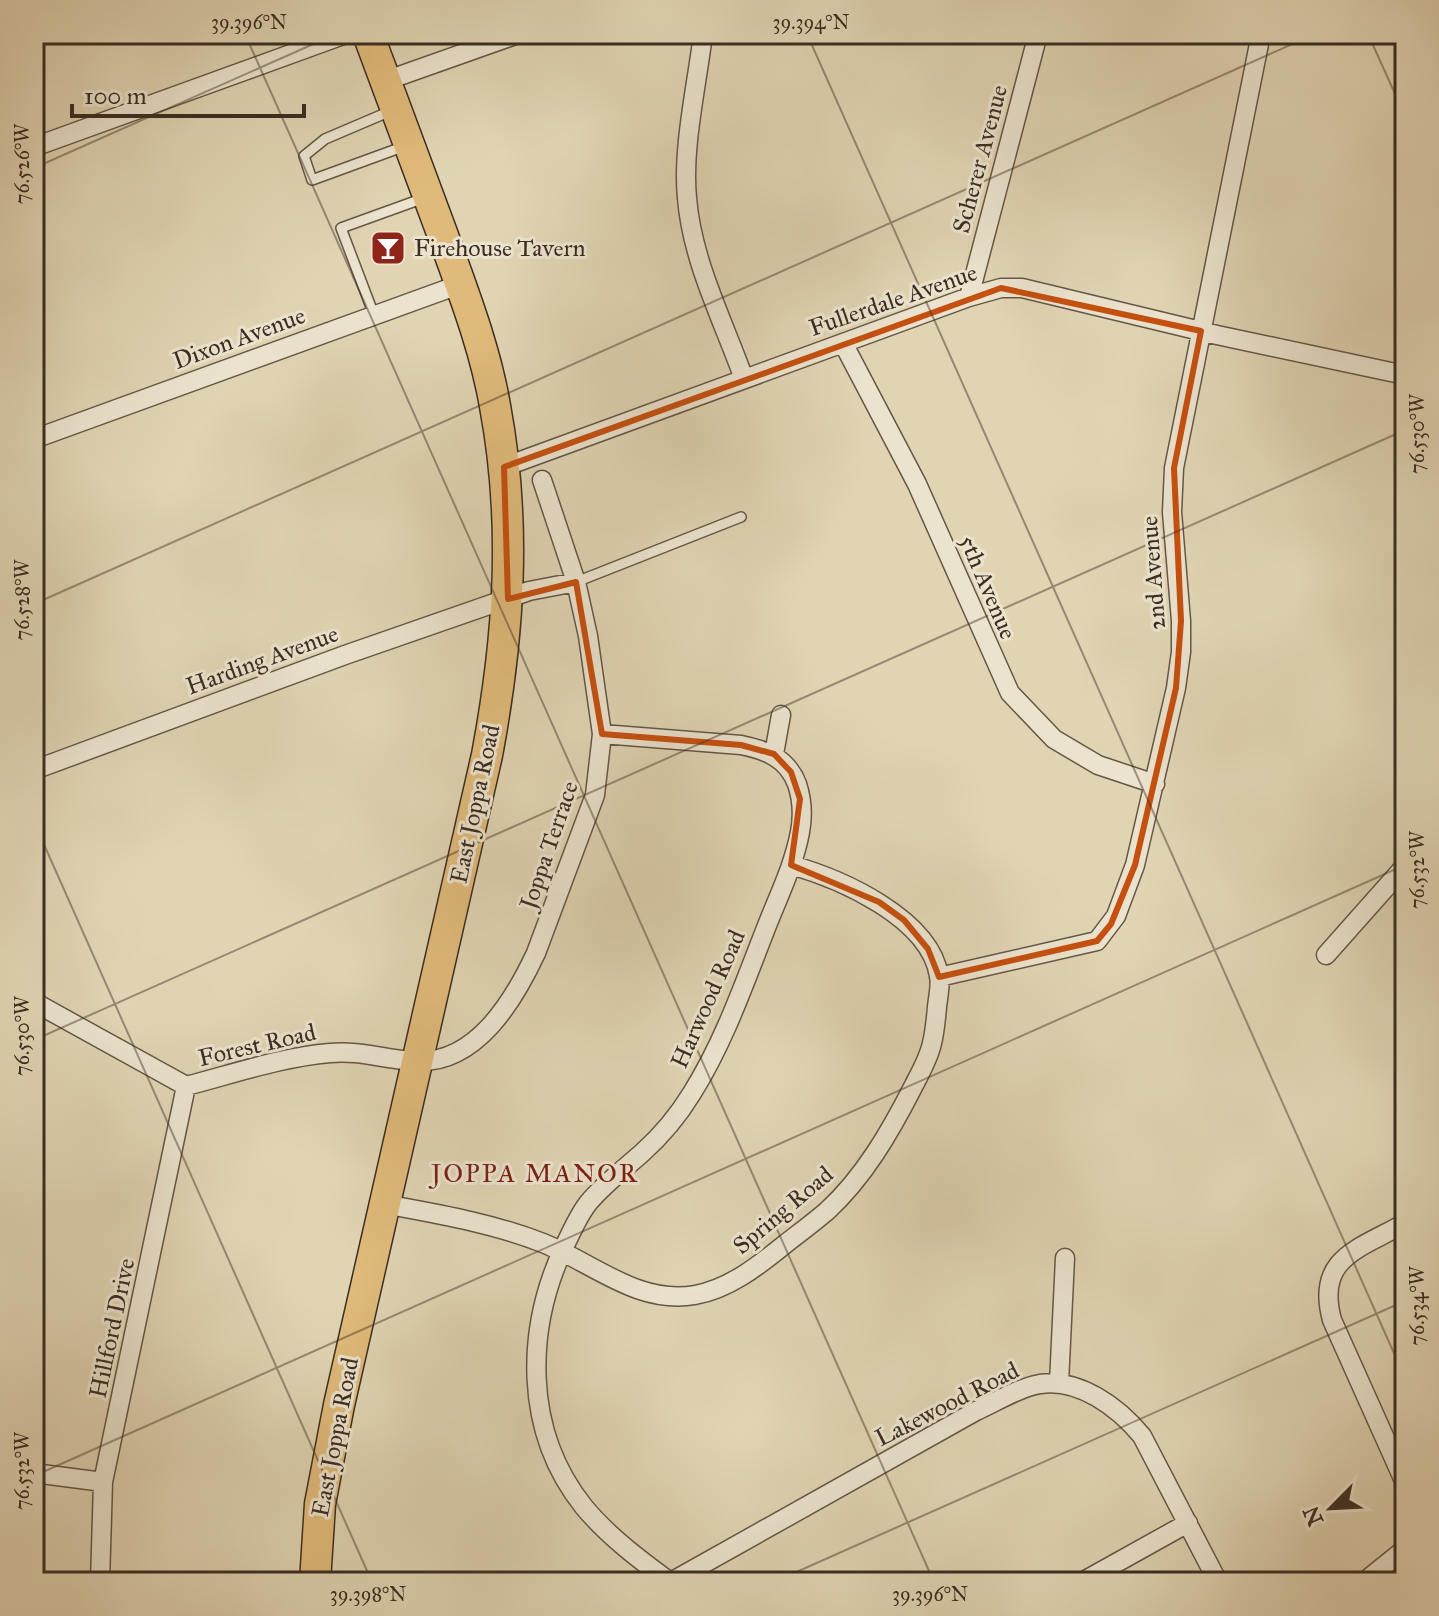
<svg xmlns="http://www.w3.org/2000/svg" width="1439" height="1616" font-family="'IM FELL Great Primer',serif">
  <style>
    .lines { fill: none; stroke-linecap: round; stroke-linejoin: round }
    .lane-casing { stroke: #645746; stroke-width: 12 }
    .street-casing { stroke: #645746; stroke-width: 21 }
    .primary-casing { stroke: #3b2d22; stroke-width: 33 }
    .lane { stroke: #ebe3ce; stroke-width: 9 }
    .street { stroke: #ebe3ce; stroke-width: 18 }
    .primary { stroke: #e0ba7a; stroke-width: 30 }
    .marked { fill: none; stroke: #c55010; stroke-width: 6; stroke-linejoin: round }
    .ticks { fill: none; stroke: #3b2d22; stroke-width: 2; stroke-opacity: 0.45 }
    .labels { text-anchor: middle; stroke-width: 6; stroke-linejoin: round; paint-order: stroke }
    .street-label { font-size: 24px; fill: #3b2d22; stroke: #ebe3ce }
    .poi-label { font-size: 24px; fill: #3b2d22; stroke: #ebe3ce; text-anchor: start }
    .neighbourhood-label { font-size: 26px; letter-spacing: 2px; fill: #7a1f14; stroke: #ebe3ce }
    .neatline { fill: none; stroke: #3b2d22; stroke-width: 3 }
    .ticks-label { font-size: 20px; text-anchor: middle; fill: #3b2d22 }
  </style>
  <rect width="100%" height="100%" fill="#e0d4b3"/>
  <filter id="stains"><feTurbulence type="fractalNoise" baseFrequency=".0025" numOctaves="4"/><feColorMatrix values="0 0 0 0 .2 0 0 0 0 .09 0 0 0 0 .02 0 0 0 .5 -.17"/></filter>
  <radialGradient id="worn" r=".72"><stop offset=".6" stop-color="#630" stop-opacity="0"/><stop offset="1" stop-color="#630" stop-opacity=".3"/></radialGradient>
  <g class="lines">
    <defs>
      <path id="lane" d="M393,110l-68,29 -21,17 8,24 93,-34
        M374,315l-33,-87 83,-30
        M576,582l165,-65"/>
      <path id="street" d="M703,34c-6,51 -21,114 -16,164 5,63 36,122 57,181
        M385,81l133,-47
        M34,147l312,-113
        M969,297l69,-263
        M843,343l74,141 93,209 44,46 44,26 57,19
        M34,439l427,-155
        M504,467l465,-170 32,-9h21l195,47 188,40
        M602,734l139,11c25,5 46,13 56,39 5,15 6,32 3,48 -6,33 -22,65 -34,96 -22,56 -42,114 -74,165 -14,23 -31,43 -50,60 -18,16 -38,31 -53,49 -10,12 -17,29 -24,43 -40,84 -42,186 19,262 24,29 56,53 86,75
        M774,754l7,-39
        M34,770l311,-115 184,-64 47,-9
        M1326,955l79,-89
        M939,977l158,-36 19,-25 19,-51 41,-177 5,-36v-31l-9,-109 2,-44 87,-434
        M34,1002l152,84c47,-12 96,-29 144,-33 31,-3 55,7 85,8 61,4 99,-61 121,-108l59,-158 7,-61 -14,-98 -12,-54 -34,-102
        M384,1204c54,10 108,19 159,39 50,20 95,62 152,52 34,-6 63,-29 89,-50 14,-11 29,-22 43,-34 37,-34 63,-79 86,-124 7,-14 16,-29 19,-44 3,-12 4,-25 5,-36 1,-10 4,-22 2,-31 -9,-58 -98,-97 -148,-111
        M1405,1223c-45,26 -90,34 -73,97l73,163
        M1059,1383l6,-125
        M34,1473l69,9
        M100,1582l3,-100 83,-396
        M671,1582l305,-171c20,-9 42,-23 64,-27 39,-6 78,23 102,52l76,146
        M1082,1582l106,-59
        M1364,1582l41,-33"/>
      <path id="primary" d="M315,1582l5,-78 19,-99 148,-650c22,-117 30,-231 8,-349 -10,-59 -33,-117 -53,-173 -25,-66 -49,-133 -74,-199"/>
    </defs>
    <use href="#lane" class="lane-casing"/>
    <use href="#street" class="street-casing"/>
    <use href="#primary" class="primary-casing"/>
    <use href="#lane" class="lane"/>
    <use href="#street" class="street"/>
    <use href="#primary" class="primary"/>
  </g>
  <path class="marked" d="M1001,288l200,43 -27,137 7,153 -5,67 -41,177 -24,59 -14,17 -158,36 -11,-28 -24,-29 -25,-18 -88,-37 9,-66 -9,-27 -17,-18 -33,-9 -139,-11 -26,-152 -68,17 -4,-132z"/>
  <path class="ticks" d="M245,34l689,1548M807,34l598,1344M1368,34l37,82M34,168l302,-134M34,604l1281,-570M34,822l338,760M34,1040l1371,-610M34,1476l1371,-611M774,1582l631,-281"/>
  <defs>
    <symbol id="bar-square" viewBox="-11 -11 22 22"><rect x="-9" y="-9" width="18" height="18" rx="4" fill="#8f2418" stroke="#ebe3ce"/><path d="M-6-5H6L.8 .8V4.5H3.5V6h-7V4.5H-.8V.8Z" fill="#fff"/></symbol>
  </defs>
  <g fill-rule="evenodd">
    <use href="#bar-square" x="368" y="228" width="40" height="40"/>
  </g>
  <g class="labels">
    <g class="street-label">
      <text transform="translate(980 159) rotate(-75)" y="8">Scherer Avenue</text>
      <text transform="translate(893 300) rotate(-19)" y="8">Fullerdale Avenue</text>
      <text transform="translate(239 338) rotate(-20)" y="8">Dixon Avenue</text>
      <text transform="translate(1153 573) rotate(-94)" y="8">2nd Avenue</text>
      <text transform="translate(988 587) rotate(67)" y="8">5th Avenue</text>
      <text transform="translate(262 660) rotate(-20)" y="8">Harding Avenue</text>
      <text transform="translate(475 804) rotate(-78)" y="8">East Joppa Road</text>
      <text transform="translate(549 845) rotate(-71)" y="8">Joppa Terrace</text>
      <text transform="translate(708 999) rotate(-66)" y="8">Harwood Road</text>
      <text transform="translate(257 1045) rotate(-13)" y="8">Forest Road</text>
      <text transform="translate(783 1210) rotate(-40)" y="8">Spring Road</text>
      <text transform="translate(112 1328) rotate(-78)" y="8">Hillford Drive</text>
      <text transform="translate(947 1404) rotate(-27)" y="8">Lakewood Road</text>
      <text transform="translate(335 1437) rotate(-79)" y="8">East Joppa Road</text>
    </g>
    <g class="poi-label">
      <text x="414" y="256">Firehouse Tavern</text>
    </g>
    <g class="neighbourhood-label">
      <text x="535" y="1182">JOPPA MANOR</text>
    </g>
  </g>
  <rect width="1439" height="1616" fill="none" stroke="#e0d4b3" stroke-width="88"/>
  <g transform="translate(1331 1508) rotate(246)" stroke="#ebe3ce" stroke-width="6" paint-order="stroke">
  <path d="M0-6L14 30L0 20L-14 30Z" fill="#3b2d22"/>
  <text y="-12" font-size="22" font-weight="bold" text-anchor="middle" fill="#3b2d22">N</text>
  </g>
  <path d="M72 104v12h232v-12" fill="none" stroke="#3b2d22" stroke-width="4"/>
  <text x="84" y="104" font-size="24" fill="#3b2d22" stroke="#ebe3ce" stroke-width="6" paint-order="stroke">100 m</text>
  <rect x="44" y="44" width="1351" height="1528" class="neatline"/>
  <g class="ticks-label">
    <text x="249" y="29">39.396°N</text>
    <text x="811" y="29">39.394°N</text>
    <text transform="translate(22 164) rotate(-90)" y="7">76.526°W</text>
    <text transform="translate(1417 434) rotate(-90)" y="7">76.530°W</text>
    <text transform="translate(22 600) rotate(-90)" y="7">76.528°W</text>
    <text transform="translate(1417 870) rotate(-90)" y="7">76.532°W</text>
    <text transform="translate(22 1036) rotate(-90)" y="7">76.530°W</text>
    <text transform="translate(1417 1306) rotate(-90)" y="7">76.534°W</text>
    <text transform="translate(22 1471) rotate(-90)" y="7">76.532°W</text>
    <text x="368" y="1601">39.398°N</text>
    <text x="930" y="1601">39.396°N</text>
  </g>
  <rect width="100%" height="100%" filter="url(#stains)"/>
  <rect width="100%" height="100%" fill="url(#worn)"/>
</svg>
